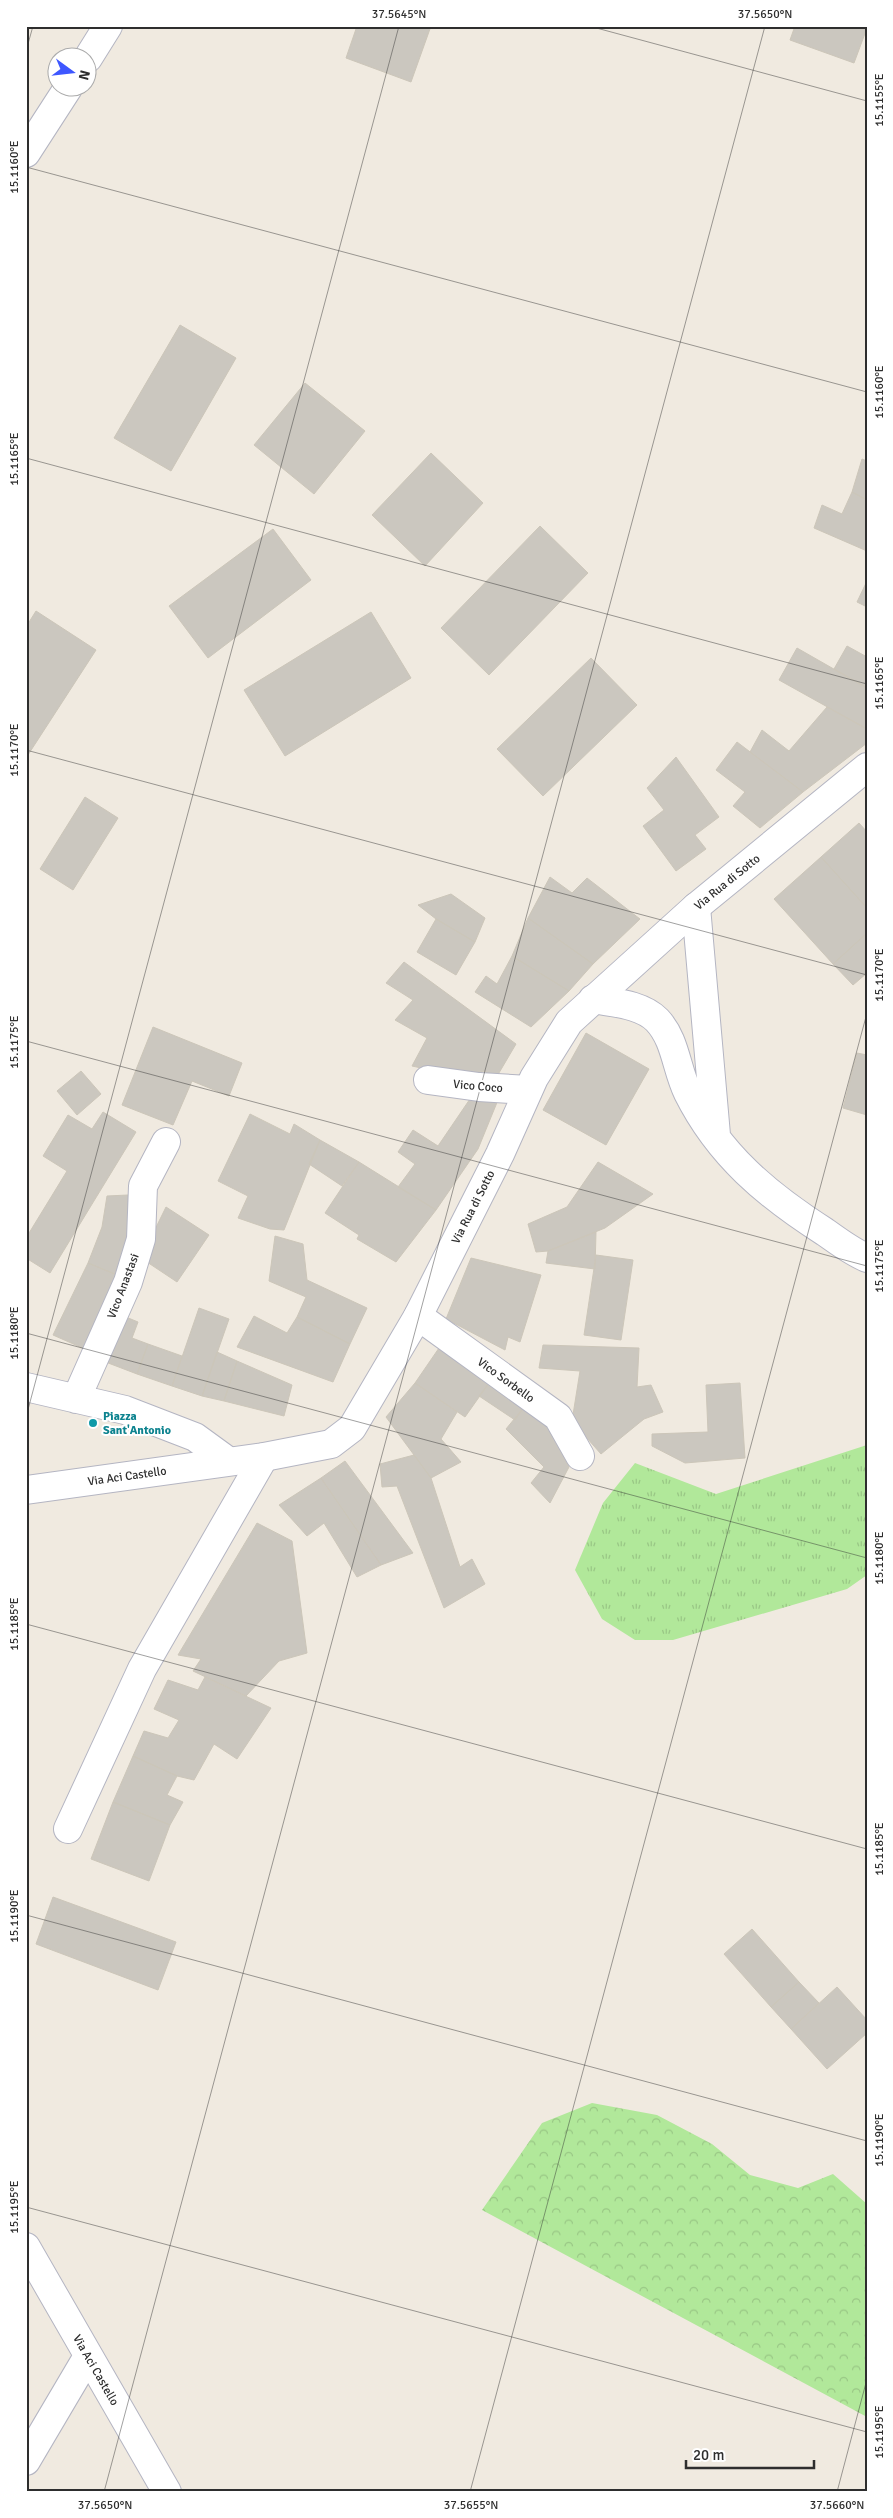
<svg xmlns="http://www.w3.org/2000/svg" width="893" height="2518" font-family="Signika,sans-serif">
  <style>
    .grass { fill: url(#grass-tufts) }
    .forest { fill: url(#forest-crowns) }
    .building { fill: #cbc7bf; stroke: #ccc6b9 }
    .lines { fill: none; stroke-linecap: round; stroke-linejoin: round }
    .street-casing { stroke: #b4b5c2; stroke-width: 30 }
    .secondary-casing { stroke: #b4b5c2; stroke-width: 30 }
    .street { stroke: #fff; stroke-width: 28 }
    .secondary { stroke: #fff; stroke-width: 28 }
    .ticks { fill: none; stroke: #2e2e2e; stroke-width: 1; stroke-opacity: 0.45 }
    .culture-dot { fill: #0f9aa8; stroke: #fff; stroke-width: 2 }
    .labels { text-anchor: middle; stroke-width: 4; stroke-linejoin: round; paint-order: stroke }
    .street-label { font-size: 12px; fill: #2e2e2e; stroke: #fff }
    .culture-label { font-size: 12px; font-weight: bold; fill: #0d838f; stroke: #fff; text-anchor: start }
    .neatline { fill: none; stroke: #2e2e2e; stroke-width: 2 }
    .ticks-label { font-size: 12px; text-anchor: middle; fill: #2e2e2e }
  </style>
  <defs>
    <pattern id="grass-tufts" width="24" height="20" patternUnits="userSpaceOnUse" patternTransform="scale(1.25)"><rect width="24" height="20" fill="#b1e89a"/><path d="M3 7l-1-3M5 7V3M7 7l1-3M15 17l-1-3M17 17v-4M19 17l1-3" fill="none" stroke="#99c785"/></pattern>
    <pattern id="forest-crowns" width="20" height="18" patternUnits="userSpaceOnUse" patternTransform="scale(1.25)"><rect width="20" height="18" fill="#b1e89a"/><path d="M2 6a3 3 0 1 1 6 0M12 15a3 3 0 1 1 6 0" fill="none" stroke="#99c785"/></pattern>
  </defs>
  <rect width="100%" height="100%" fill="#f0eae0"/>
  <path class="grass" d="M867,1445v130l-20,14 -174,51h-38l-33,-21 -27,-49 28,-67 32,-40 81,31z"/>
  <path class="forest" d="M592,2103l65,12 55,29 38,31 48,13 35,-14 34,30v213l-385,-207 60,-87z"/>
  <path class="building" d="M357,26h74l-20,56 -65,-24z
    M795,26h72v2l-13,35 -64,-23z
    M180,325l56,33 -65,113 -57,-33z
    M305,383l60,48 -51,63 -60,-49z
    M431,453l52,50 -58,63 -53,-51z
    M862,459l5,2v39l-15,-8z
    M852,492l15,8v51l-53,-23 8,-23 20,9z
    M540,526l48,47 -99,102 -48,-47z
    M273,529l38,51 -103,78 -39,-52z
    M867,581v26l-10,-5z
    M36,611l60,39 -70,108v-131z
    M371,612l40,66 -126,78 -41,-66z
    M847,646l20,11v31l-33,-19z
    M797,648l70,40v41l-88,-49z
    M591,658l46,47 -94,91 -46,-47z
    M827,707l40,22v14l-64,49 -53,-40 12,-22 27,21z
    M737,742l66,50 -43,36 -27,-22 12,-14 -29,-22z
    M676,757l43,60 -24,18 11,14 -30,22 -33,-45 21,-16 -17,-22z
    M85,797l33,21 -45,72 -33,-21z
    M859,823l8,9v76l-46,-51z
    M821,857l46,51v25l-34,31 -59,-65z
    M550,877l22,16 15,-15 53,41 -47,45 -65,-46z
    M451,894l34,24 -10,24 -39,-23 -18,-14z
    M528,918l65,46 -24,27 -57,-35z
    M436,919l39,23 -19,33 -39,-23z
    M867,933v40l-14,12 -20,-21z
    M512,956l57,35 -38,36 -56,-35 11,-16 11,8z
    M404,962l112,82 -20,34 -12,-7 -16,7 -56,-12 15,-28 -32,-18 18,-20 -27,-17z
    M153,1027l89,36 -13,33 -37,-15 -19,44 -51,-20z
    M586,1033l63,36 -43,76 -63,-35z
    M857,1053l10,2v60l-24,-7z
    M81,1071l20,23 -24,21 -20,-24z
    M472,1096l26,4 -20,49 -42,61 -38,-23 17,-23 -17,-12 15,-22 25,16z
    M103,1112l33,20 -86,141 -24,-15v-20l41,-67 -24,-15 25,-41 24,14z
    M250,1114l40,20 4,-10 26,16 -36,90 -14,-1 -32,-11 10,-22 -30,-15z
    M320,1140l39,22 -17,24 -33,-22z
    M359,1162l77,48 -40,52 -39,-23 2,-4 -34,-22z
    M598,1162l55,32 -48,34 -57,23 -12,1 -8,-28 39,-17z
    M128,1195l7,45 -13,37 -34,-14 14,-36 5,-31z
    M166,1207l43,28 -32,47 -36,-24z
    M596,1232l-1,37 -49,-6 2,-12z
    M275,1236l28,8 4,36 60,28 -17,36 -53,-27 9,-20 -37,-16z
    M596,1255l37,5 -12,80 -37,-5z
    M471,1258l70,17 -21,67 -12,-5 -3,13 -59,-31z
    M88,1263l34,14 -35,73 -34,-15z
    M199,1308l30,11 -27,77 -30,-10z
    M121,1315l17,7 -6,16 16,6 -11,30 -34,-13z
    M254,1316l33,17 10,-16 53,27 -17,38 -96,-35z
    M148,1344l34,12 -10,30 -35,-12z
    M543,1345l96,3 -2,39 14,-2 12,27 -19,7 -43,35 -29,-33 8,-50 -41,-3z
    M439,1348l50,35 -24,34 -50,-34z
    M217,1352l20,9 -13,40 -22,-5z
    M237,1361l55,24 -8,31 -60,-15z
    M415,1383l42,29 -16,27 20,23 -30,16 -45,-61z
    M489,1383l35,24 -9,13 -36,-24z
    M740,1383l5,75 -60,5 -33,-17v-12l56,-2 -2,-47z
    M524,1407l27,23 18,37 -19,36 -19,-20 13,-16 -38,-38z
    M414,1455l17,23 29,89 12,-8 13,25 -41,24 -47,-122 -15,1 -2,-23z
    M345,1461l68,92 -32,12 -60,-87z
    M321,1478l60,87 -24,12 -33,-54 -17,13 -28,-31z
    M257,1523l35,18 15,112 -28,8 -33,35 -53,-25 8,-12 -23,-4z
    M205,1677l66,31 -34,51 -23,-15 -20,36 -17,-4 -44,-20 11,-25 24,7 11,-18 -25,-11 14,-29 30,10z
    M133,1756l44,20 -10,19 16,7 -13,23 -57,-23z
    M113,1802l57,23 -21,56 -58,-22z
    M53,1897l123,45 -18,48 -122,-46z
    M752,1929l47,53 -28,25 -47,-53z
    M799,1982l20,21 -28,26 -20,-22z
    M837,1987l30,33v13l-40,36 -36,-40z"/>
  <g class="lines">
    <defs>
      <path id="street" d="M88,58l20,-32
        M26,153l42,-65
        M696,907l20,228
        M593,999c21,4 48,5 64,21 19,20 19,49 31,73 31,62 79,102 137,139 13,9 27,20 42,26
        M428,1080l51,7 49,3
        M418,1316l140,101 22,39
        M26,1387l99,23 70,27 33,24
        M76,1399l52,-117 13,-43 2,-53 23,-44
        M68,1829l74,-160 122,-212
        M26,2461l62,-105"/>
      <path id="secondary" d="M26,1490l238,-33 67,-13 21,-16 66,-112 82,-162 34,-76 35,-56 127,-115 171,-140
        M26,2247l141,245"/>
    </defs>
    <use href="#street" class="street-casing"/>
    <use href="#secondary" class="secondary-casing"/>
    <use href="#street" class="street"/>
    <use href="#secondary" class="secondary"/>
  </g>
  <path class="ticks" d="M589,26l278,75M26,51l7,-25M26,167l841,225M26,458l841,226M26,750l841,225M26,1041l841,225M26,1333l841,225M26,1417l373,-1391M26,1624l841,225M26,1915l841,226M26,2207l841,225M104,2492l661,-2466M470,2492l397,-1479M837,2492l30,-113"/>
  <circle class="culture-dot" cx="93" cy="1423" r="5"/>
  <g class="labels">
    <g class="street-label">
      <text transform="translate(727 882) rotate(-39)" y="4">Via Rua di Sotto</text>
      <text transform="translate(478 1086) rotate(5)" y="4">Vico Coco</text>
      <text transform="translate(473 1207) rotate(-63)" y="4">Via Rua di Sotto</text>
      <text transform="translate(123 1286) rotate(-69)" y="4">Vico Anastasi</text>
      <text transform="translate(506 1380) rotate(36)" y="4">Vico Sorbello</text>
      <text transform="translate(127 1476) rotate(-8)" y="4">Via Aci Castello</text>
      <text transform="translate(96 2370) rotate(60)" y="4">Via Aci Castello</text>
    </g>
    <g class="culture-label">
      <text x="103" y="1420">Piazza<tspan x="103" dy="14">Sant'Antonio</tspan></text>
    </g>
  </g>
  <rect width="893" height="2518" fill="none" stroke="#ffffff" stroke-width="55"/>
  <g transform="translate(72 72) rotate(105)"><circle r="24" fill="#ffffff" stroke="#ababab"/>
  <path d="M0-4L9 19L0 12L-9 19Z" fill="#3e57ff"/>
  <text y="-8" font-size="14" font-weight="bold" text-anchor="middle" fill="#2e2e2e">N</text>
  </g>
  <path d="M686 2460v8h128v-8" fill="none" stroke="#2e2e2e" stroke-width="2.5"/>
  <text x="693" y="2460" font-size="15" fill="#2e2e2e" stroke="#ffffff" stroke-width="4" paint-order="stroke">20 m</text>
  <rect x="28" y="28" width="838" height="2462" class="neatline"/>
  <g class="ticks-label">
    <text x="399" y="18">37.5645°N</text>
    <text x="765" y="18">37.5650°N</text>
    <text transform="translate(879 100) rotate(-90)" y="4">15.1155°E</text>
    <text transform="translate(14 167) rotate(-90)" y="4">15.1160°E</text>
    <text transform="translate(879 392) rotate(-90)" y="4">15.1160°E</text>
    <text transform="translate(14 459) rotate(-90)" y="4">15.1165°E</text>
    <text transform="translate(879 683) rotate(-90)" y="4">15.1165°E</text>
    <text transform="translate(14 750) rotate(-90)" y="4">15.1170°E</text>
    <text transform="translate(879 975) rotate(-90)" y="4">15.1170°E</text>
    <text transform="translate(14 1042) rotate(-90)" y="4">15.1175°E</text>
    <text transform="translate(879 1266) rotate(-90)" y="4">15.1175°E</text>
    <text transform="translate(14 1333) rotate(-90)" y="4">15.1180°E</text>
    <text transform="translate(879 1558) rotate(-90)" y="4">15.1180°E</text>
    <text transform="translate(14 1624) rotate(-90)" y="4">15.1185°E</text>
    <text transform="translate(879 1849) rotate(-90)" y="4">15.1185°E</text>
    <text transform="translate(14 1916) rotate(-90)" y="4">15.1190°E</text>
    <text transform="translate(879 2140) rotate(-90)" y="4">15.1190°E</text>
    <text transform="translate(14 2207) rotate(-90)" y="4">15.1195°E</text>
    <text transform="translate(879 2432) rotate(-90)" y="4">15.1195°E</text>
    <text x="105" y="2509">37.5650°N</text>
    <text x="471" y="2509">37.5655°N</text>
    <text x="837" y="2509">37.5660°N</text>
  </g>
</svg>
